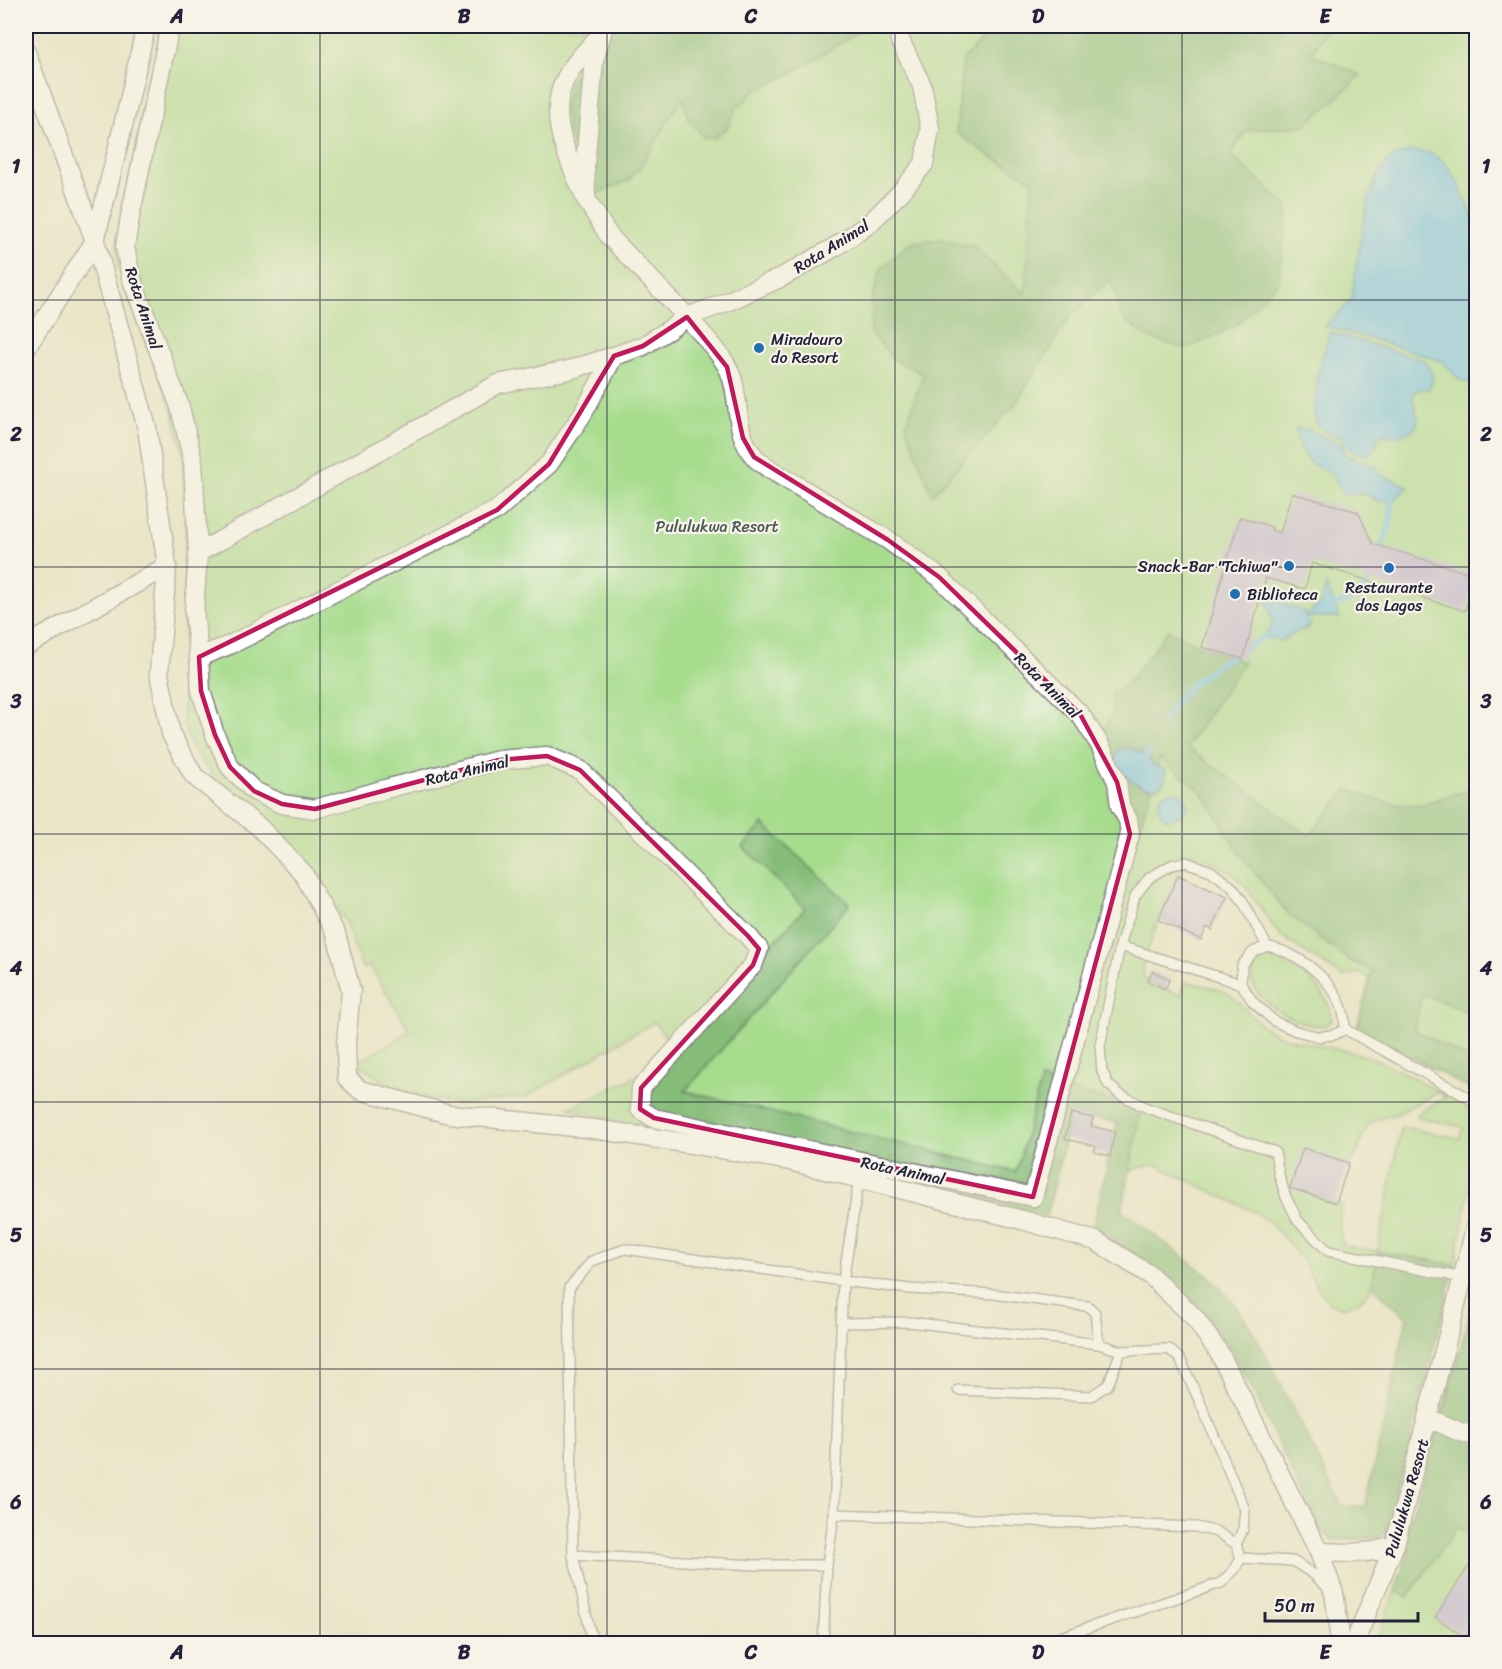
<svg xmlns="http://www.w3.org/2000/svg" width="1502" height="1669" font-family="Sriracha,sans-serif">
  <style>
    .green { fill: #a6dc8c; stroke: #647f64; stroke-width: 1.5; fill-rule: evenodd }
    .forest { fill: #84bc78; stroke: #536f5a; stroke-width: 1.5 }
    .water { fill: #6fc1eb; stroke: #487293; stroke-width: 1.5 }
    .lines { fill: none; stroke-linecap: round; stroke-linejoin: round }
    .stream { stroke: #6fc1eb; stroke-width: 6 }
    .building { fill: #b9a8d9 }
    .lane-casing { stroke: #868482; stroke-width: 12 }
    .street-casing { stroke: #868482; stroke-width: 21 }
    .lane { stroke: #fff; stroke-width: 9 }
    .street { stroke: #fff; stroke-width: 18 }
    .marked { fill: none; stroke: #c2185b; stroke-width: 4.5; stroke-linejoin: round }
    .grid { fill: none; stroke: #22223b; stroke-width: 1.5; stroke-opacity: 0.55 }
    .poi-dot { fill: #1f6fb2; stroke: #f7f3e8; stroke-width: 2 }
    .labels { text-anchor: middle; stroke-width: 4.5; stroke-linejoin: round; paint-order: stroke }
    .street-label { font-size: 16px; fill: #22223b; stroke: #f7f3e8 }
    .poi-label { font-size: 16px; fill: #22223b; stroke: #f7f3e8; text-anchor: start }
    .park-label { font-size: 16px; fill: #4a5a53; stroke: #f7f3e8 }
    .neatline { fill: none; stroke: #22223b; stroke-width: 2 }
    .grid-label { font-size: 20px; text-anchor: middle; font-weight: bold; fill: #22223b }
  </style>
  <rect width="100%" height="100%" fill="#f7f3e8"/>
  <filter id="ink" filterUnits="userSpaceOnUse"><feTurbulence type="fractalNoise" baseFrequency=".0167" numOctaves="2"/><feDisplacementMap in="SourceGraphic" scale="12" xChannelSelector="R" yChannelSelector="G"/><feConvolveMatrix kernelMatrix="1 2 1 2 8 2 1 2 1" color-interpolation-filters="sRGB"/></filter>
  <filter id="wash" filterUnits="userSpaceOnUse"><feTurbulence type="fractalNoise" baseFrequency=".008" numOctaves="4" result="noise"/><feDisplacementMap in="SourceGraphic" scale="24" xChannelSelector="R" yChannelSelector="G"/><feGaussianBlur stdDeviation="1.35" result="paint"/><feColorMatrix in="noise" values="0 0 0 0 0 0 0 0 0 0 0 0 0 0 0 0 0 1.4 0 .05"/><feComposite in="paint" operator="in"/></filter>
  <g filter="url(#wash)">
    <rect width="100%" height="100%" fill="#ebe5c8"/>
    <path class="green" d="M164,26h1312v1066l-119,-65 13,-49 -12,-5 -15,4 -62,-41c-15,-16 -24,-37 -39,-53 -14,-16 -34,-23 -53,-30l-31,67 -14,43 -1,13 4,5 33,14 6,-13c13,2 34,6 44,13 16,12 27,31 46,39 31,13 66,12 98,25 35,14 69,35 102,53v38l-21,115 -77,-14c-6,31 -1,47 -35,57l-15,-6 -12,-17 -13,-24 -18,-22 -15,-16 -17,-12 -97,-46 -12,1 -15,6 12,-63 -65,-17 -29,124 -191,-50 -160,-32 -78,-13 -49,-13 76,-36 26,-28 -17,-22 -128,75 -71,7 -60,-14 -38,-27 53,-32 -40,-65 -7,3 -18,-47 -27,-49 -31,-35 -35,-33 -36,-26 -23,-28 -10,-26 3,-210 -3,-62 -11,-44 -10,-27 -35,-89 -9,-30 -1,-23zM1438,1092l8,5 -28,16 -1,4 46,10 -3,11 -59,-11 -23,124 -34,-5c-6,-14 -6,-26 -2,-41l-52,-18 59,-24 8,-9 6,-19 5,-9 7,-6 22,-6z
      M1269,956c28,5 61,35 63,64l-7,6c-5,-1 -10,0 -14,-1 -28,-4 -90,-48 -42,-69z
      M1476,1290v353h-82l-16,-5 32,-89 -7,-4 56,-190z"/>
    <path class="forest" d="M611,26h257l-71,44 -40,20 -21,19 -9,19 -13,10h-10l-16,-20 -4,-18 -7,6 -36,60 -13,15 -33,13 -27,-62 -4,-25 5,-23 33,-51z
      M997,26h332l-18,28 49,21 -26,26 -31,25 -56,4 -17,24 58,53 -10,75 -42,44 -50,23 -37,-11 -26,-20 -13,-39 -41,39 -54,86 -83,91 -26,-69 17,-52 -29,-14 -23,-27 1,-35 9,-30 29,-25 31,-5 33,9 51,47 7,-114 -45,-26 -31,-22 7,-73z
      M1168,630l34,17 42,15 -57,85 122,89 38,-47c25,9 52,21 79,14 17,-5 32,-12 50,-13v225l-54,-21 -8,36 62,33v29l-119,-65 15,-56 -25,-12 -59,-45 -48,-60 -38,-62 -42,-34 -23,80 -36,-105 11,-17v-25l14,-5z
      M763,824l87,80 -165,187 331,81 25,-92 35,11 65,18 -19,102 87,65 25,27 23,35 86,169 22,-1 42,-188 -35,-32 6,-35 77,14 -68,266 -9,7 -44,2 -13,-8 -72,-150 -22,-37 -25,-34 -53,-47 -56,-37 24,-104 -46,-10 -24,103 -191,-50 -203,-39 -12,-39 164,-180 -62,-61z
      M1476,1290v250l-19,-13 -50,71 -12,-8 15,-41 -7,-4 41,-134z"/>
    <path class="water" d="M1412,151l18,2 14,9 13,18 19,46v157c-25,2 -21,-17 -38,-23 -37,-13 -75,-23 -113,-34l18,-17 9,-11c5,-35 12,-117 38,-139 5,-4 16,-6 22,-8z
      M1330,332l96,29 7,17 -4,11h-11l-6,6 6,24 -2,8 -11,7 -15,2 -4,-2 -9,4 -1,9 -8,9 -16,-5 -9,-12 -16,-6 -10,-8 -3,-10 3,-40z
      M1295,428l14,2 34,16 2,8 3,3 28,9 5,9 28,12 -17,14h-15c-8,-10 -22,-7 -33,-6l-13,-22 -21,-10 -10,-13z
      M1326,585l14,33c-12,-3 -21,0 -33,-1l3,9 -30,15 -7,-3 -13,1c3,-3 8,-7 10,-11 6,-9 -5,-27 -7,-38l18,13 23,8 2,5 15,-13z
      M1128,748l19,7 6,11 12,3c0,5 1,10 -2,14 -11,15 -47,-7 -48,-24 0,-3 2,-6 3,-9z
      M1172,791c10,2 15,5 16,16l-7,9 -13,3 -7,-4 -3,-11 4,-10z"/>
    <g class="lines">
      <path class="stream" d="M1379,554l11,-30 2,-23
        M1327,609c20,-8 37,-12 45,-34
        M1164,721c21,-42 64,-63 102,-85
        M1147,755l2,-4"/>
    </g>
    <g id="blocks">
      <path class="building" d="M1292,493l66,19 15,32 102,31 -10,36 -153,-48 -7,26 -39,-11 -23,81 -41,-12 38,-130 32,10 -1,3 9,3z
        M1178,875l49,22 -15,33 -5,-3 -6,13 -43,-20z
        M1152,971l18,8 -5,10 -18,-8z
        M1071,1113l22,5 -2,8 24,6 -5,24 -16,-4 2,-6 -31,-7z
        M1303,1148l46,15 -13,40 -46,-15z
        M1476,1555v66l-10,17 -31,-21z"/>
    </g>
  </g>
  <g filter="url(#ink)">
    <use href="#blocks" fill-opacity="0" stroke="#868482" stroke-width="1.5"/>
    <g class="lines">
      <defs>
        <path id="lane" d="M1120,946l121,38
          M1267,946l-25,-46 -10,-13 -21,-16 -25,-9 -15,3 -22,13 -14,18 -15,50 -20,100 2,25 6,13 11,10 28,14 128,44 4,23 7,22 12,24 30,30 135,27
          M1267,946c37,9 79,42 78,83l-9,5 -16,3 -24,-6 -22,-10 -21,-19 -12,-18 1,-19 11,-13z
          M1345,1029l131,73
          M841,1323l68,-1 190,22 22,7 48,-2 11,10 20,43 45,108 -2,19 -7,15
          M958,1390l133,6 17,-11 13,-34
          M834,1514l362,13 21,5 19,12 5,14
          M573,1555l184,10h70
          M1241,1558l52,3 20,13 15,14
          M593,1644l-20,-89 -4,-267 23,-27 33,-12 218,32 67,8 83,5 84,11 11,1 7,7 4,31
          M823,1644l4,-79 7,-51 9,-233 16,-102
          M1040,1644l181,-61 14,-14 6,-11"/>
        <path id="street" d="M170,26l-40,191 -5,30 6,30 49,130 13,55 5,91 -4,58 5,46 33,-13 265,-134 52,-46 33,-49 32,-59
          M26,52l69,189 52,187 20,138 -8,107 12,61 23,42 65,51 44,46 33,61 15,57 -5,51 1,36 13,12 89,24 145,15 97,15 95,16 236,60 74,21 54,34 44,42 26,37 99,198 15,41 5,34v17
          M26,348l69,-107 34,-140 17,-75
          M198,553l300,-169 71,-14 45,-14 29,-10 27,-17 17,-12 -78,-81 -23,-37 -1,-33 9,-106 8,-27c-11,14 -27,27 -35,43 -23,40 3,86 19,123
          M26,646l141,-80
          M199,657l2,34 14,44 15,32 24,24 28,13 33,5 74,-21 110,-28 48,-4 33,14 168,166 11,13 -6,16 -112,123 -1,21 14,9 379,79 97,-363 -2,-14 -8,-14 -3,-24 -17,-37 -20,-31 -141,-137 -51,-37 -120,-72c-4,-4 -11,-7 -14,-12 -22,-25 -12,-60 -26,-88 -10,-19 -27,-35 -41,-51l35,-13 60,-27 53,-30 34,-23 31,-31 24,-29 6,-35 -8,-43 -22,-46 -1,-14
          M1428,1418l32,14 16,4
          M1319,1552l32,1 25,-2 19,-7
          M1354,1644l41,-100 81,-319"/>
      </defs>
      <use href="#lane" class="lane-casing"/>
      <use href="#street" class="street-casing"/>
      <use href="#lane" class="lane"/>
      <use href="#street" class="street"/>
    </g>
  </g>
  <path d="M0 0H1502V1669H0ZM687,317l40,50 16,71 11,19 134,83 51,37 141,137 37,68 13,52 -97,363 -379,-79 -14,-9 1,-21 112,-123 6,-16 -11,-13 -168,-166 -33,-14 -48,4 -184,49 -33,-5 -28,-13 -24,-24 -15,-32 -14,-44 -2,-34 298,-147 52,-46 65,-108 29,-10z" fill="#ebe5c8" fill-opacity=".55" fill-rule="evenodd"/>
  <path class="marked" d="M687,317l40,50 16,71 11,19 134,83 51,37 141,137 37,68 13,52 -97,363 -379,-79 -14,-9 1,-21 112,-123 6,-16 -11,-13 -168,-166 -33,-14 -48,4 -184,49 -33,-5 -28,-13 -24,-24 -15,-32 -14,-44 -2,-34 298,-147 52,-46 65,-108 29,-10z"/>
  <path class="grid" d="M320,26v1618M607,26v1618M895,26v1618M1182,26v1618M26,300h1450M26,567h1450M26,834h1450M26,1102h1450M26,1369h1450"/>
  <g class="poi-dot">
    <circle cx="759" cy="348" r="6"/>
    <circle cx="1289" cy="566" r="6"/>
    <circle cx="1389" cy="568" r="6"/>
    <circle cx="1235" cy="594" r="6"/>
  </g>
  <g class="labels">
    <g class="street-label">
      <text transform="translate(831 246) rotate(-32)" y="6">Rota Animal</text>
      <text transform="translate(144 308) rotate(72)" y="6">Rota Animal</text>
      <text transform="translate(1048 685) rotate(45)" y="6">Rota Animal</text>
      <text transform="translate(467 770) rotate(-13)" y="6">Rota Animal</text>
      <text transform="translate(903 1170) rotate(12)" y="6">Rota Animal</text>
      <text transform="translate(1406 1498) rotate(-74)" y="6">Pululukwa Resort</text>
    </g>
    <g class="poi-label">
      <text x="771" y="345">Miradouro<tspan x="771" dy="18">do Resort</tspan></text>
      <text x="1277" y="572" text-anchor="end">Snack-Bar "Tchiwa"</text>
      <text x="1389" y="593" text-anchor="middle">Restaurante<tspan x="1389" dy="18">dos Lagos</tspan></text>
      <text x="1247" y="600">Biblioteca</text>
    </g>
    <g class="park-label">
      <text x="717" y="532">Pululukwa Resort</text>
    </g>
  </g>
  <rect width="1502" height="1669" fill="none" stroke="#f7f3e8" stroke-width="66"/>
  <path d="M1265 1612v9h153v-9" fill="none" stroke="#22223b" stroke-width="3"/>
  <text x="1274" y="1612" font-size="18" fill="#22223b" stroke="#f7f3e8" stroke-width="4.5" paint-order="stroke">50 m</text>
  <rect x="33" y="33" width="1436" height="1603" class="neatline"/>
  <g class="grid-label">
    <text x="177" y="23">A</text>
    <text x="464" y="23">B</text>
    <text x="751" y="23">C</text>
    <text x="1038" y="23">D</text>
    <text x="1325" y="23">E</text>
    <text x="16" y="173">1</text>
    <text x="1486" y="173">1</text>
    <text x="16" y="441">2</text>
    <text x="1486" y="441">2</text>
    <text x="16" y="708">3</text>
    <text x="1486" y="708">3</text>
    <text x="16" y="975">4</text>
    <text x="1486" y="975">4</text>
    <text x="16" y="1242">5</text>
    <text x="1486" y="1242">5</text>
    <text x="16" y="1509">6</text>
    <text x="1486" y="1509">6</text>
    <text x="177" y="1659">A</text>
    <text x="464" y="1659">B</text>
    <text x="751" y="1659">C</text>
    <text x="1038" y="1659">D</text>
    <text x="1325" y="1659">E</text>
  </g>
</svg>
